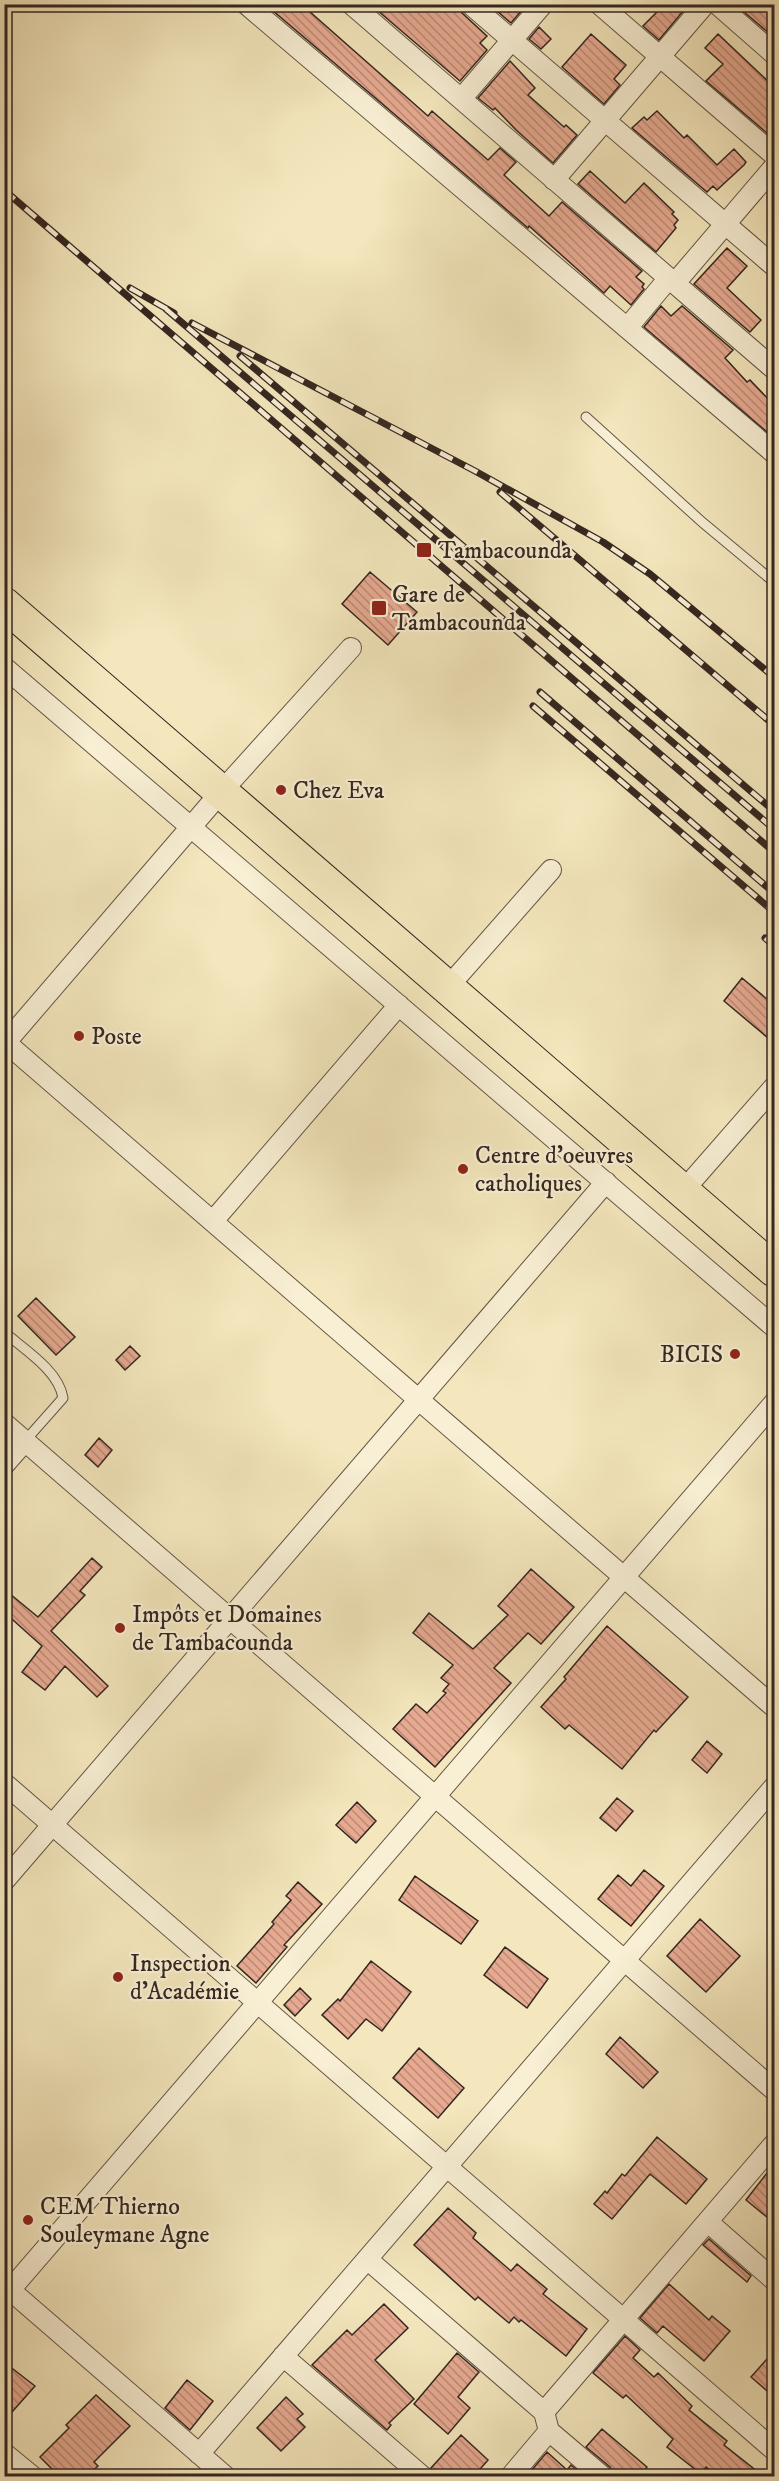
<svg xmlns="http://www.w3.org/2000/svg" width="779" height="2481" font-family="'IM FELL DW Pica',serif">
  <style>
    .building { fill: url(#building-back-hatch); stroke: #342620; stroke-width: 1.5 }
    .lines { fill: none; stroke-linecap: round; stroke-linejoin: round }
    .lane-casing { stroke: #645647; stroke-width: 11 }
    .street-casing { stroke: #645647; stroke-width: 22 }
    .highway-casing { stroke: #342620; stroke-width: 35 }
    .lane { stroke: #f8efd4; stroke-width: 9 }
    .street { stroke: #f8efd4; stroke-width: 20 }
    .highway { stroke: #f4e7bd; stroke-width: 33 }
    .rail-casing { stroke: #342620; stroke-width: 7 }
    .rail { stroke: #f8efd4; stroke-width: 4.5; stroke-dasharray: 14; stroke-linecap: butt }
    .poi-dot { fill: #8f2418; stroke: #f8efd4; stroke-width: 2 }
    .labels { text-anchor: middle; stroke-width: 4.5; stroke-linejoin: round; paint-order: stroke }
    .poi-label { font-size: 24px; fill: #342620; stroke: #f8efd4; text-anchor: start }
  </style>
  <defs>
    <pattern id="building-back-hatch" width="6" height="6" patternUnits="userSpaceOnUse" patternTransform="scale(1.5)"><rect width="6" height="6" fill="#e7aa91"/><path d="M-1 5l2 2M0 0l6 6M5-1l2 2" fill="none" stroke="#bc8a76"/></pattern>
  </defs>
  <rect width="100%" height="100%" fill="#f4e7bd"/>
  <filter id="stains"><feTurbulence type="fractalNoise" baseFrequency=".00333" numOctaves="4"/><feColorMatrix values="0 0 0 0 .2 0 0 0 0 .09 0 0 0 0 .02 0 0 0 .5 -.17"/></filter>
  <radialGradient id="worn" r=".72"><stop offset=".6" stop-color="#630" stop-opacity="0"/><stop offset="1" stop-color="#630" stop-opacity=".3"/></radialGradient>
  <path class="building" d="M265,4h36l127,112 4,-5 56,49 12,-12 16,14 -12,13 45,41 13,-14 80,69 -6,6 8,7 -2,3 2,2 -13,16 -21,-19 -6,7 -75,-67 -1,2z
    M370,4h88l4,9 25,23 -7,7 7,7 -27,31z
    M489,4h29l5,5 -12,14z
    M665,4h24l-30,36 -16,-14z
    M750,4h24v27l-3,4 -27,-23z
    M539,27l12,12 -10,10 -12,-10z
    M591,34l35,31 -12,14 6,6 -16,19 -42,-37z
    M718,34l56,53v40l-6,7 -62,-53 17,-17 -18,-16z
    M510,61l25,27 -7,7 36,32 2,-2 11,10 -24,28 -37,-33 -21,-22 -2,2 -15,-12z
    M657,111l27,27 3,-3 30,30 17,-16 12,13 -2,3 -27,25 -4,-4 -6,6 -75,-64 12,-11 3,3z
    M590,171l35,32 19,-20 30,29 -2,2 6,6 -4,5 2,3 -20,24 -78,-68z
    M727,248l20,18 -20,22 34,32 -11,12 -56,-48z
    M661,306l10,10 11,-10 51,44 -8,8 22,24 3,-2 24,25v33l-130,-111z
    M370,572l47,40 -29,33 -46,-41z
    M742,978l32,27v38l-50,-42z
    M36,1298l39,39 -19,18 -38,-39z
    M130,1346l10,10 -15,14 -9,-10z
    M99,1438l13,12 -14,17 -13,-12z
    M92,1558l10,9 -22,24 5,4 -34,36 57,55 -11,11 -32,-31 -20,24 -23,-18 20,-26 -38,-34v-23l34,28z
    M531,1569l43,38 -33,37 -13,-11 -34,35 17,15 -76,84 -42,-38 23,-25 11,9 19,-20 -3,-2 6,-7 -8,-6 12,-13 -40,-32 16,-20 44,36 35,-34 -10,-9z
    M607,1626l81,71 -32,35 -2,-2 -32,39 -53,-44 -4,4 -24,-22 25,-28 -2,-2z
    M707,1741l15,13 -15,19 -15,-13z
    M617,1798l16,13 -17,20 -16,-13z
    M357,1802l19,19 -20,22 -20,-18z
    M644,1870l20,16 -33,40 -33,-27 20,-24 13,11z
    M415,1876l63,45 -17,23 -62,-44z
    M298,1882l24,22 -38,41 3,2 -31,36 -19,-17 37,-42 -2,-2 19,-22 -5,-4z
    M700,1919l40,37 -34,36 -39,-36z
    M505,1947l43,32 -21,29 -43,-33z
    M371,1961l40,31 -29,39 -16,-12 -18,20 -26,-24 16,-16 2,2z
    M300,1988l11,11 -16,17 -11,-11z
    M620,2037l38,35 -15,16 -37,-34z
    M419,2048l45,40 -26,30 -45,-40z
    M657,2137l50,42 -21,25 -36,-30 -38,45 -18,-15 11,-13 2,2 15,-19 3,2z
    M774,2164v59l-28,-23z
    M448,2208l28,25 -3,5 38,33 6,-7 30,25 -4,5 44,35 -21,27 -45,-36 -2,2 -5,-5 -5,6 -31,-26 -3,3 -61,-55z
    M709,2239l42,37 -4,6 -44,-37z
    M669,2284l40,36 3,-4 18,15 -26,30 -41,-35 -6,7 -17,-15z
    M384,2304l24,24 -33,32 39,39 -25,24 2,2 -4,5 -75,-65 35,-35 5,5z
    M625,2336l15,14 -7,8 21,19 4,-4 34,33 -3,4 38,31 -3,4 39,31h-45l-12,-9 -5,7 -34,-27 6,-8 -47,-44 -3,3 -30,-25z
    M774,2351v46l-23,-20z
    M457,2353l22,19 -21,25 12,11 -22,26 -34,-30z
    M4,2362l31,24 -31,35z
    M187,2380l26,21 -23,29 -25,-22z
    M96,2395l34,31 -36,36 4,4 -11,10h-28l-19,-19 29,-29 -3,-3z
    M286,2397l17,17 -6,5 8,8 -24,24 -24,-23z
    M602,2429l45,38 -8,9h-25l-4,-9 -24,-20z
    M461,2435l27,25 -14,16h-40l-3,-8z
    M547,2452l20,18 4,-5 13,11h-47l-6,-5z"/>
  <g class="lines">
    <defs>
      <path id="lane" d="M586,417l116,105 72,60
        M4,1332c21,18 55,39 59,66l-38,43"/>
      <path id="street" d="M246,4l528,449
        M351,4l423,365
        M470,4l304,262
        M599,4l175,151
        M717,4l57,50
        M461,99l82,-95
        M554,180l151,-176
        M675,283l99,-116
        M627,328l42,-50
        M4,667l770,660
        M448,987l103,-117
        M4,1041l770,666
        M6,1042l215,-250 130,-144
        M683,1191l91,-104
        M213,1221l186,-216
        M4,1423l770,667
        M4,1465l21,-24
        M4,1783l770,667
        M4,1881l602,-699
        M708,2222l66,58
        M367,2259l177,153 5,19 53,45
        M10,2290l215,186
        M4,2297l770,-894
        M283,2356l139,120
        M544,2412l230,-268
        M4,2453l28,23
        M199,2454l575,-667
        M511,2476l38,-45"/>
      <path id="highway" d="M4,604l770,666"/>
    </defs>
    <use href="#lane" class="lane-casing"/>
    <use href="#street" class="street-casing"/>
    <use href="#highway" class="highway-casing"/>
    <use href="#lane" class="lane"/>
    <use href="#street" class="street"/>
    <use href="#highway" class="highway"/>
    <defs>
      <path id="rail" d="M4,190l770,662
        M130,288l44,25
        M166,309l608,520
        M192,323l283,148 128,71 47,32 124,103
        M240,356l534,455
        M500,492l274,233
        M540,692l234,201
        M533,706l241,206
        M765,938l9,8"/>
    </defs>
    <use href="#rail" class="rail-casing"/>
    <use href="#rail" class="rail"/>
  </g>
  <g class="poi-dot">
    <rect x="416" y="542" width="16" height="16" rx="3"/>
    <rect x="371" y="600" width="16" height="16" rx="3"/>
    <circle cx="281" cy="790" r="6"/>
    <circle cx="79" cy="1036" r="6"/>
    <circle cx="463" cy="1169" r="6"/>
    <circle cx="735" cy="1354" r="6"/>
    <circle cx="120" cy="1628" r="6"/>
    <circle cx="118" cy="1977" r="6"/>
    <circle cx="28" cy="2220" r="6"/>
  </g>
  <g class="labels">
    <g class="poi-label">
      <text x="438" y="558">Tambacounda</text>
      <text x="392" y="602">Gare de<tspan x="392" dy="28">Tambacounda</tspan></text>
      <text x="293" y="798">Chez Eva</text>
      <text x="91" y="1044">Poste</text>
      <text x="475" y="1163">Centre d'oeuvres<tspan x="475" dy="28">catholiques</tspan></text>
      <text x="723" y="1362" text-anchor="end">BICIS</text>
      <text x="132" y="1622">Impôts et Domaines<tspan x="132" dy="28">de Tambacounda</tspan></text>
      <text x="130" y="1971">Inspection<tspan x="130" dy="28">d'Académie</tspan></text>
      <text x="40" y="2214">CEM Thierno<tspan x="40" dy="28">Souleymane Agne</tspan></text>
    </g>
  </g>
  <rect width="779" height="2481" fill="none" stroke="#f4e7bd" stroke-width="24"/>
  <rect x="6" y="6" width="767" height="2469" fill="none" stroke="#342620" stroke-width="3"/>
  <rect x="12" y="12" width="755" height="2457" fill="none" stroke="#342620" stroke-width="1.5"/>
  <rect width="100%" height="100%" filter="url(#stains)"/>
  <rect width="100%" height="100%" fill="url(#worn)"/>
</svg>
